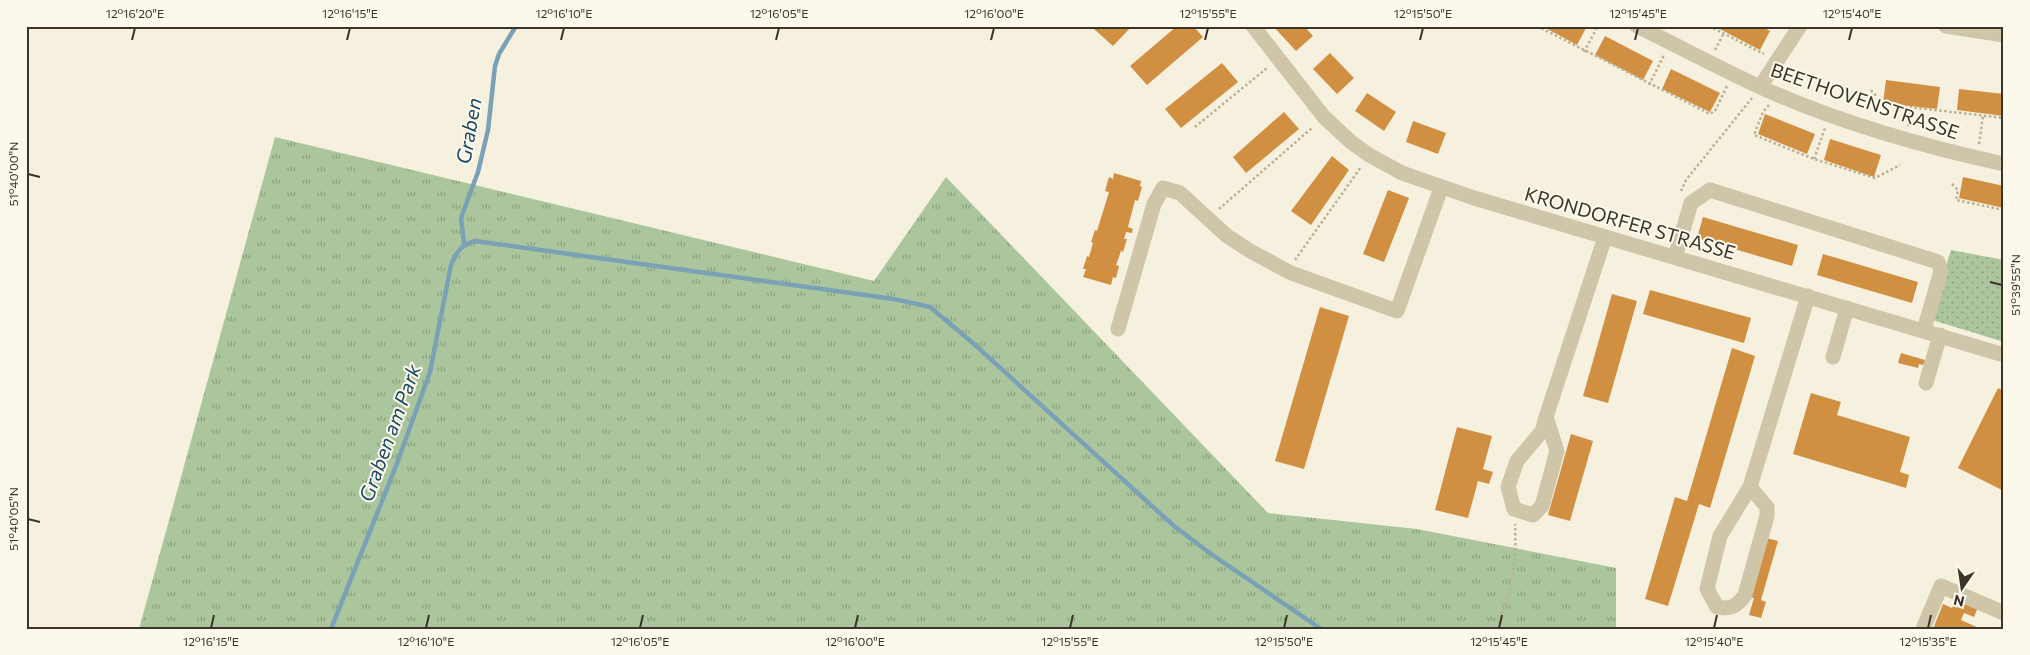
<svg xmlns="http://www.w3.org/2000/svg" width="2030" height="655" font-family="Commissioner,sans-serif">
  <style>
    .grass { fill: url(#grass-dots) }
    .park { fill: url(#park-tufts) }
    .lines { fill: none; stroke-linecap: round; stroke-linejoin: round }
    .stream { stroke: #7aa1b5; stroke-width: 4.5 }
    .building { fill: #d08f41 }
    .path { stroke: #bbb093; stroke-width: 2.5; stroke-dasharray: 2.5 2.5; stroke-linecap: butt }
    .minor { stroke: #cfc6a9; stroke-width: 15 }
    .ticks { fill: none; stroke: #3b3429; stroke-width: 2 }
    .labels { text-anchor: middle; stroke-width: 4; stroke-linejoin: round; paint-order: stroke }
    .street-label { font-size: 19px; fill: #3b3429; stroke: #fcf9ec }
    .water-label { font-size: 20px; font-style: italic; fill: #1a4761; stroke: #fcf9ec }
    .neatline { fill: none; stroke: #3b3429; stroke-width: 2 }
    .ticks-label { font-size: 12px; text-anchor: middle; fill: #3b3429 }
  </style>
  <defs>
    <pattern id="grass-dots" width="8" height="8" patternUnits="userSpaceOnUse" patternTransform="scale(1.25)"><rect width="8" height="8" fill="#abc69c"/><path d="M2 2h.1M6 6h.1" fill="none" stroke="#8ca27f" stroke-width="1.8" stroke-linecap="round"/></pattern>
    <pattern id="park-tufts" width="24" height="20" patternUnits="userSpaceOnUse" patternTransform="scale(1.25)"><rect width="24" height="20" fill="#abc69c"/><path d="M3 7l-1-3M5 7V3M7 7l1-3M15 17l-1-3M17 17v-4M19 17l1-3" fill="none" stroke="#8ca27f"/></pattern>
  </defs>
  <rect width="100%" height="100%" fill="#f5f1de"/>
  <path class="grass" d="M1951,250l53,10v82l-75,-23z"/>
  <path class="park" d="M275,137l599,144 72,-104 322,336 149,16 199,39v61h-1477z"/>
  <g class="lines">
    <path class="stream" d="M464,244l-3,-26 17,-46 10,-42 7,-64 4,-12 17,-28
      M331,629l65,-163 34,-94 21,-107c6,-14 10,-20 24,-24l419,58 36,8 44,37 200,182 37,28 110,75"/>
  </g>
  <path class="building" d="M1096,26h36l-19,20 -19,-17z
    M1177,26h16l10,11 -56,48 -17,-19z
    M1273,26h31l9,10 -17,15z
    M1542,26h45l-10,19z
    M1714,26h47l9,5 -10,19z
    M1605,36l48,25 -10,19 -48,-25z
    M1330,53l24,25 -17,16 -24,-25z
    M1222,63l16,19 -57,46 -16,-19z
    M1671,69l49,24 -10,19 -48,-23z
    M1886,80l54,7 -3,22 -54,-6z
    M1959,89l45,5v22l-47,-6z
    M1367,93l29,19 -12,19 -29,-20z
    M1284,112l15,17 -53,44 -13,-16z
    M1765,114l50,20 -8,20 -49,-20z
    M1413,121l33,12 -8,21 -32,-12z
    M1830,139l51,16 -7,22 -50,-17z
    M1332,156l17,14 -38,55 -20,-14z
    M1114,173l27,8 -1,5 2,1 -4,14 -3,-1 -7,27 5,2 -1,4 -6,-1 -2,7h3l-4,13 -2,-1 -5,14 3,1 -3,12 -3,-1 -2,8 -28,-8 3,-8h-3l4,-13 2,1 4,-14 -2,-1 4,-12 2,1 12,-39 -4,-1 4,-14 4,2z
    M1963,177l41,9v22l-45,-10z
    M1388,190l21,8 -25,64 -21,-8z
    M1703,217l95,28 -6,21 -95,-28z
    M1823,254l95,28 -6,21 -95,-28z
    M1650,290l101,28 -7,25 -101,-29z
    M1612,294l25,7 -29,102 -25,-7z
    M1320,307l29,9 -45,153 -29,-8z
    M1732,348l23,8 -45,152 -11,-4 -31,102 -23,-7 30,-102 12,4z
    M1901,353l24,7 -2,5 -4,-1 -1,4 -20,-5z
    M1998,388l6,3v100l-46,-23z
    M1811,393l30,9 -4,13 73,22 -10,35 9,3 -3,13 -113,-34z
    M1457,427l35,9 -9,33 10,3 -4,12 -11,-3 -10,37 -33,-8z
    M1571,434l22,7 -23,80 -22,-6z
    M1766,538l12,3 -17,59 5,2 -5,16 -12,-3 5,-17 -5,-1z
    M1956,598l22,9 -4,10 -10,-4 -3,7 20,9h-48l10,-25 9,4z"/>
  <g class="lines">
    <path class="path" d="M1537,26l173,88 5,-3 12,-25
      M1709,26l55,28
      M1715,50l9,-17
      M1584,52l14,-26
      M1649,85l15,-30
      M1871,90l12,14 121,14
      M1769,105l-6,7 -9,23 60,24 61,19 25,-13
      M1908,126l2,-18
      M1195,127l72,-59
      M1979,144l4,-28
      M1814,159l11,-31
      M1952,184l6,6 -2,10 48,10
      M1681,191l5,-11 66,-82
      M1219,209l94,-82
      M1295,260l66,-93
      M1501,629c-1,-16 7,-31 10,-46 4,-19 5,-39 4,-59"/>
    <path class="minor" d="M1253,26l71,91 27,25 18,13 33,18 72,25 530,157
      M1637,26c41,20 82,42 123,61 77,35 161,59 244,77
      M1946,26l58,9
      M1760,87l40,-61
      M1675,257l16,-54 19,-13 228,72 3,9 -17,59
      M1118,329l36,-125 9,-16 17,5 47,43 25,16 39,21 106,38 44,-123
      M1833,357l14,-49
      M1926,383l14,-48
      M1546,417l11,34 -15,55 -9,9 -19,-6 -6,-22 9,-26 25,-30 4,-14 59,-180
      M1750,487l17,20v9l-22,79c-8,11 -14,15 -28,12l-10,-18 13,-53 30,-49 58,-191
      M1923,629l18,-43 63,27"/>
  </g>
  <path class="ticks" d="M132,40l3,-12M347,40l3,-12M561,40l3,-12M776,40l3,-12M991,40l3,-12M1205,40l3,-12M1420,40l3,-12M1635,40l3,-12M1849,40l3,-12M28,174l12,3M1990,282l12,3M28,519l12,3M211,628l3,-13M426,628l3,-13M640,628l3,-13M855,628l3,-13M1070,628l3,-13M1284,628l3,-13M1499,628l3,-13M1714,628l3,-13M1928,628l3,-13"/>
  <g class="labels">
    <g class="street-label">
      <text transform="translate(1865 101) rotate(19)" y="7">BEETHOVENSTRASSE</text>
      <text transform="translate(1630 223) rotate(16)" y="7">KRONDORFER STRASSE</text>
    </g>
    <g class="water-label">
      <text transform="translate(469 131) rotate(-80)" y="7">Graben</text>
      <text transform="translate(390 433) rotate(-70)" y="7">Graben am Park</text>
    </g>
  </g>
  <rect width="2030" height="655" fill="none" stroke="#fcf9ec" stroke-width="55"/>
  <g transform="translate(1962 588) rotate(193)" stroke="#fcf9ec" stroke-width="4" paint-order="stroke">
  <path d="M0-4L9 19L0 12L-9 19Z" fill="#3b3429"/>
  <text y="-8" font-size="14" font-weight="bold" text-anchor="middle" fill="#3b3429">N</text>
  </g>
  <rect x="28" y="28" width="1974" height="600" class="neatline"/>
  <g class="ticks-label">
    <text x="135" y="18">12°16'20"E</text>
    <text x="350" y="18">12°16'15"E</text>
    <text x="564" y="18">12°16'10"E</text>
    <text x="779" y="18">12°16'05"E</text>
    <text x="994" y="18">12°16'00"E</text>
    <text x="1208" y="18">12°15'55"E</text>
    <text x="1423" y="18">12°15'50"E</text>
    <text x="1638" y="18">12°15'45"E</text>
    <text x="1852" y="18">12°15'40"E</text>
    <text transform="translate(14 174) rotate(-90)" y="4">51°40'00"N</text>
    <text transform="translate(2016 285) rotate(-90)" y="4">51°39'55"N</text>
    <text transform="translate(14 519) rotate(-90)" y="4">51°40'05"N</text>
    <text x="211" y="646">12°16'15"E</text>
    <text x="426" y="646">12°16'10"E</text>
    <text x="640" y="646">12°16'05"E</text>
    <text x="855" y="646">12°16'00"E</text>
    <text x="1070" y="646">12°15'55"E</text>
    <text x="1284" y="646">12°15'50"E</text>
    <text x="1499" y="646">12°15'45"E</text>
    <text x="1714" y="646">12°15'40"E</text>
    <text x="1928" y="646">12°15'35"E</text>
  </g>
</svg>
